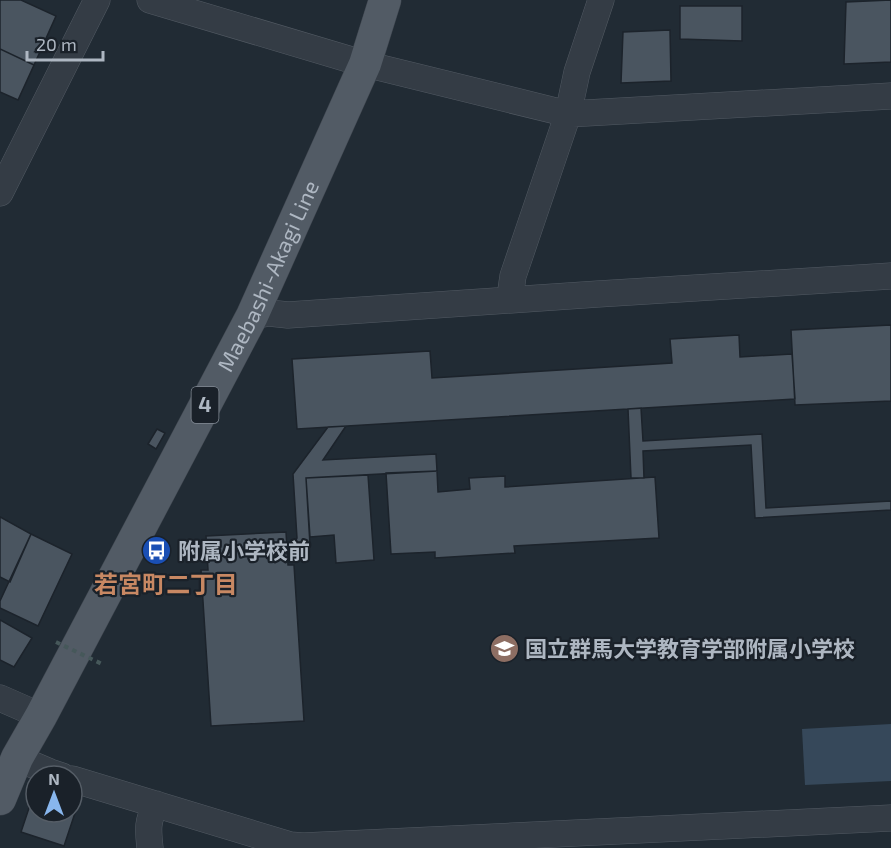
<svg xmlns="http://www.w3.org/2000/svg" width="891" height="848" font-family="'Exo 2','Noto Sans JP',sans-serif">
  <style>
    .water { fill: #36485a }
    .building { fill: #4a5560; stroke: #1c232b; stroke-width: 1.5 }
    .lines { fill: none; stroke-linecap: round; stroke-linejoin: round }
    .minor-casing { stroke: #525a63; stroke-width: 27 }
    .major-casing { stroke: #3e454e; stroke-width: 33 }
    .minor { stroke: #343c45; stroke-width: 26 }
    .major { stroke: #525b65; stroke-width: 32 }
    .path-bridge { stroke: #46585a; stroke-width: 4; stroke-dasharray: 4.5 4.5; stroke-linecap: butt }
    .labels { text-anchor: middle; stroke-width: 4.5; stroke-linejoin: round; paint-order: stroke }
    .shield { fill: #1a2129; stroke: #828a94; stroke-width: 1.5 }
    .shield-label { font-size: 21px; font-weight: bold; fill: #aeb7c2 }
    .street-label { font-size: 22px; fill: #aeb7c2; stroke: #1a2129 }
    .poi-label { font-size: 22px; font-weight: bold; fill: #aeb7c2; stroke: #1a2129; text-anchor: start }
    .neighbourhood-label { font-size: 24px; font-weight: bold; fill: #c88863; stroke: #1a2129 }
  </style>
  <rect width="100%" height="100%" fill="#212b34"/>
  <path class="water" d="M891,724v57l-86,4 -3,-56z"/>
  <path class="building" d="M0,0h21l35,16 -22,49 -34,-16z
    M891,0v62l-47,2 2,-62z
    M680,6h62v35l-62,-2z
    M670,30l1,51 -50,2 2,-51z
    M0,49l34,16 -16,35 -18,-8z
    M891,325v76l-96,4 -4,-75z
    M739,335l1,22 52,-3 3,45 -498,30 -5,-70 138,-8 2,27 240,-15 -2,-24z
    M641,408l2,33 119,-7 4,74 125,-7v9l-136,8 -4,-73 -108,6 1,27h-13l-3,-69z
    M346,426l-23,34 113,-6 1,17 -131,7 4,67 -3,5 -4,3 -16,1 -1,-11h8l3,-5 -4,-64 35,-47z
    M157,429l8,4 -9,16 -8,-5z
    M437,471l1,21 32,-3 -1,-11 36,-2v11l150,-10 4,61 -145,8 1,7 -80,5v-6l-44,2 -5,-81z
    M368,475l6,85 -38,3 -2,-28 -24,2 -4,-59z
    M0,517l31,17 -21,48 -10,-5z
    M286,532l2,33h6l10,156 -93,5 -10,-156h7l-2,-34z
    M31,534l41,20 -34,72 -38,-18v-7z
    M157,541l8,4 -8,17 -8,-5z
    M0,620l32,18 -18,29 -14,-7z
    M35,790l1,22h36v-10l6,2 -14,42 -43,-14z"/>
  <g class="lines">
    <defs>
      <path id="minor" d="M150,0l215,64 203,50 323,-18
        M0,193l97,-193
        M512,300l-1,-10 2,-14 55,-162 9,-42 24,-72
        M252,316l17,-3 19,2 310,-21 293,-18
        M0,698l41,18
        M17,758l33,14 12,4
        M72,779l218,66 13,1 588,-28
        M150,848c-2,-19 -3,-26 6,-44"/>
      <g id="major">
        <path id="s1" d="M0,799l17,-41 24,-42 211,-400 113,-252 20,-64"/>
      </g>
    </defs>
    <use href="#minor" class="minor-casing"/>
    <use href="#major" class="major-casing"/>
    <use href="#minor" class="minor"/>
    <use href="#major" class="major"/>
    <path class="path-bridge" d="M56,642l46,22"/>
  </g>
  <defs>
    <symbol id="bus-disc" viewBox="-11 -11 22 22"><circle r="9.5" fill="#1a4fb4" stroke="#1a2129"/><path d="M-5-6H5V4H4V6H2V4H-2V6H-4V4H-5ZM-3.5-4V0h7V-4ZM-3.5 1.2v1.5H-2V1.2ZM2 1.2v1.5H3.5V1.2Z" fill="#fff"/></symbol>
    <symbol id="school-disc" viewBox="-11 -11 22 22"><circle r="9.5" fill="#8d6e63" stroke="#1a2129"/><path d="M0-5L7-2L0 1L-7-2ZM-4 1L0 2.5L4 1V4Q0 6-4 4Z" fill="#fff"/></symbol>
  </defs>
  <g fill-rule="evenodd">
    <use href="#bus-disc" x="140" y="534" width="33" height="33"/>
    <use href="#school-disc" x="488" y="632" width="33" height="33"/>
  </g>
  <g class="labels">
    <rect class="shield" x="191.5" y="387" width="27" height="36" rx="4.5"/>
    <g class="shield-label">
      <text x="205" y="412">4</text>
    </g>
    <g class="street-label">
      <text dy="8" stroke="none"><textPath href="#s1" startOffset="588">Maebashi-Akagi Line</textPath></text>
    </g>
    <g class="poi-label">
      <text x="178" y="559">附属小学校前</text>
      <text x="525" y="657">国立群馬大学教育学部附属小学校</text>
    </g>
    <g class="neighbourhood-label">
      <text x="166" y="593">若宮町二丁目</text>
    </g>
  </g>
  <g transform="translate(54 794)"><circle r="28" fill="#1a2129" stroke="#555d66" stroke-width="1.5"/>
  <path d="M0-4.5L10 22L0 15L-10 22Z" fill="#88b6ed"/>
  <text y="-9" font-size="16" font-weight="bold" text-anchor="middle" fill="#aeb7c2">N</text>
  </g>
  <path d="M27 51v9h76v-9" fill="none" stroke="#aeb7c2" stroke-width="3"/>
  <text x="36" y="51" font-size="18" fill="#aeb7c2" stroke="#1a2129" stroke-width="4.5" paint-order="stroke">20 m</text>
</svg>
